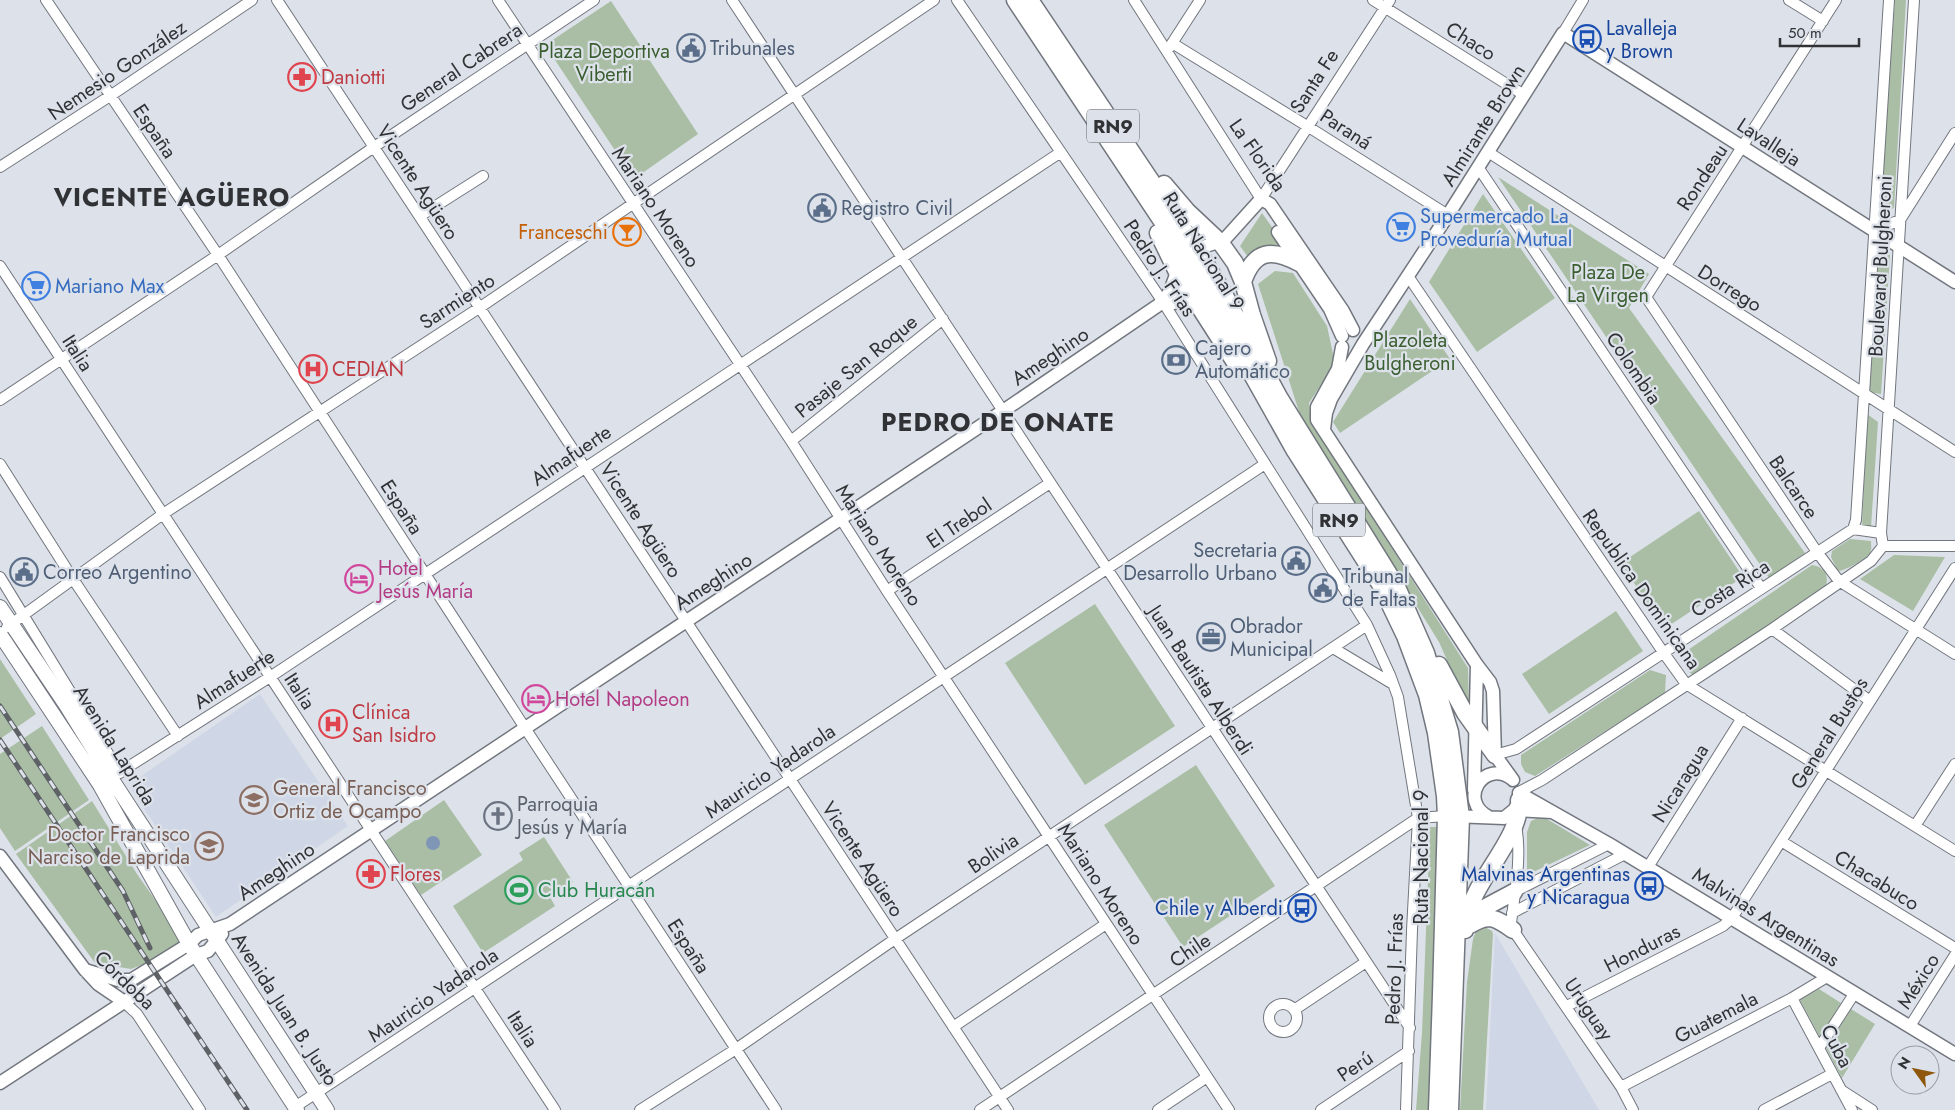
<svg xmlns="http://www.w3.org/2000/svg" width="1955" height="1110" font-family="Jost,sans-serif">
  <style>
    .built { fill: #cfd7e6 }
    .green { fill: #a9bea4 }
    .water { fill: #7f96b6 }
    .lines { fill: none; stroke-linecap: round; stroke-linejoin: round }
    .minor-casing { stroke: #72767e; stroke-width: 12 }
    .tertiary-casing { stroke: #72767e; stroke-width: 15 }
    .secondary-casing { stroke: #72767e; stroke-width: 16 }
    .trunk-casing { stroke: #72767e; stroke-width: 19 }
    .minor { stroke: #fff; stroke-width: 10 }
    .tertiary { stroke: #fff; stroke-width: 12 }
    .secondary { stroke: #fff; stroke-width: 14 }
    .trunk { stroke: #fff; stroke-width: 16 }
    .rail-casing { stroke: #5e6165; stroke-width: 5 }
    .rail { stroke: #dde2ea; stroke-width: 3; stroke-dasharray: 9; stroke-linecap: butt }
    .labels { text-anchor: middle; stroke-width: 4.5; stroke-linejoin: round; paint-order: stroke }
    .shield { fill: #dde2ea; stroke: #64676b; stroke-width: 1 }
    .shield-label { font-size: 19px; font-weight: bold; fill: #303235 }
    .transit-label { font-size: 20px; fill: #164399; stroke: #dde2ea; text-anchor: end }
    .street-label { font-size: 20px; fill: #303235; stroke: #dde2ea }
    .service-label { font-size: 20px; fill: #4e5e75; stroke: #dde2ea; text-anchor: start }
    .park-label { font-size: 20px; fill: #3a5e2f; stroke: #dde2ea }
    .health-label { font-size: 20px; fill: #be3a42; stroke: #dde2ea; text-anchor: start }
    .shop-label { font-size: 20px; fill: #366cbe; stroke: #dde2ea; text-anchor: start }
    .food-label { font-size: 20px; fill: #c56008; stroke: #dde2ea; text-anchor: end }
    .hotel-label { font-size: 20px; fill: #b23c85; stroke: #dde2ea; text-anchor: start }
    .education-label { font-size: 20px; fill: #785e54; stroke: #dde2ea; text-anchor: start }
    .worship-label { font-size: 20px; fill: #5b616d; stroke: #dde2ea; text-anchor: start }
    .leisure-label { font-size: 20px; fill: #27864d; stroke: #dde2ea; text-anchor: start }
    .district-label { font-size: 25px; font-weight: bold; letter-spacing: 1px; fill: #303235; stroke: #dde2ea }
  </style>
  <rect width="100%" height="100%" fill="#dde2ea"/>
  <path class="built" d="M260,694l88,132 -132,91 -85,-128v-6z
    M1495,933l104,177h-113z"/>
  <path class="green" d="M1895,0h11l-12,208 -14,6z
    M611,1l87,133 -57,40 -9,2 -87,-131z
    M1498,177l151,97 -20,34 176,245 -36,25z
    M1483,194l72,104 -78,54 -48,-70z
    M1262,213l23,33 -37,11 -8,-11z
    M1878,245l12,10 -9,139 -12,-2 -1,-5z
    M1275,271l18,2 34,53 8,37 -26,40 2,18 157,247 1,42 -30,-68 -137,-221 -44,-137z
    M1410,299l40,60 -110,74 -7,-11z
    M1867,414l11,8 -7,105h-9z
    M1699,511l44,66 -79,52 -43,-66z
    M1850,539l21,2c0,4 1,8 -1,12 -4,6 -25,18 -32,18l-7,-14 1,-6z
    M1894,555l51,2 -32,54 -53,-32z
    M1812,565c12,2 17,9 14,21l-131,91 -7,-6 -6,-15 3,-4z
    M1095,604l80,122 -90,59 -80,-122z
    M1616,611l27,40 -94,63 -27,-40z
    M0,659l36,55 -36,25z
    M1650,670l16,5 -1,18 -130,83 -10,-4 -4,-8v-9z
    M42,726l47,74 -74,51 -15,-23v-74z
    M1196,765l79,121 -92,61 -79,-122z
    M444,800l38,55 -61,40 -36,-54z
    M92,801l45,73 47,67 -32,20 -21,8 -36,-6 -79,-109z
    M1538,818l9,1 43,26 -63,30v-43l4,-11z
    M1430,827h11l-12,283h-13l6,-77z
    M544,837l29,45 -23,15 5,9 -72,47 -30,-47 70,-46 -4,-7z
    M1485,927l7,4 1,3 -10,176h-23l7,-128 6,-43 3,-8z
    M1819,989l22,14 -21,34 -20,-37z
    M1851,1009l24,15 -33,54 -16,-30z"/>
  <path class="water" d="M426 843a7 7 0 1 1 14 0a7 7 0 1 1-14 0Z"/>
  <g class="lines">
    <defs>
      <path id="minor" d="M46,0l172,255 307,473 251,382
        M277,0l731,1110
        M498,0l293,441 96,150 342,519
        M732,0l678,1028
        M957,0l206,302 204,323 23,50 8,22 20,121 -6,112 -6,180
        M1134,0l127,199 129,-199
        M1373,0l151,95
        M1789,0l34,21
        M1836,0l-190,297 171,255 22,29 116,73
        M1563,33l20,-33
        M1172,43l135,83 141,89
        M1169,48l31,-48
        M1488,152l467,300
        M0,167l110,-71 142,-96
        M1478,167l283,421
        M420,216l63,-40
        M1873,231l27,-11 55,-87
        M0,266l555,844
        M1408,276l255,376 23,32 269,167
        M0,400l218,-145 156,-108 220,-147
        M791,441l152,-122
        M0,464l73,115 105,157
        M1853,529l3,-9 33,-520
        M1881,533l33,-533
        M1883,546h72
        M0,577l120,196
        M887,591l163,-108
        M7,627l156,-113 316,-206 455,-308
        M1772,629l98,72
        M1333,648l60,36
        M1495,755l21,-6 337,-220 28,4 2,13 -12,15 -99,68 -230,151 -23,12
        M106,781l164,-104 791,-525
        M1516,826c6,30 -1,66 -5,97l2,7 108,157 12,23
        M1915,826l40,-62
        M1781,841l174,107
        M1648,867l94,-149
        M1514,892l95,-48
        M1512,913l113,-59
        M1792,998l60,112
        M123,1001l14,13 63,96
        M1269 1018a14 14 0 1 1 28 0a14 14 0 1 1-28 0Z
        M1567,1006l156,-80 9,-8 223,-350
        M1294,1010l72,-48
        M1910,1026l45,-71
        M953,1027l153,-103
        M1819,1048l35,-54
        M1621,1087l171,-89 35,-21
        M1841,1090l31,20
        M295,1107l970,-643
        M640,1110l96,-61 159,-110 472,-314
        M980,1110l438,-292 28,-2
        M1158,1110l49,-33
        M1321,1110l88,-59
        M1764,1110l68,-36"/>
      <path id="tertiary" d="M1261,199l9,5 73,107 10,19
        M1278,232l52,77 12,27
        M1342,347l-4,22 -21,38v13l160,245 13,17 3,9 2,64 18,25
        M1324,429l2,-16 5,-14 32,-55 85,-129 115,-182 392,249
        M1474,790l3,-125
        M1519,793l90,51 346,210
        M1514,810l38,2
        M1452,816l52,2 10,-8 5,-8
        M1489,817c-32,-16 -5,-59 23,-38
        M0,856l85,114 13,14 25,17
        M85,970l33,10h13l58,-36 9,-9 32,-11 773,-513 160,-109 7,-11 7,-19 10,-13 19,-13 18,-6 37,-41
        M0,1083l196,-128 12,-4 14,-17"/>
      <path id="secondary" d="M0,607l66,98 45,73 216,332
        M0,634l100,151 89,159 108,166"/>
      <path id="trunk" d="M1015,0l172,259 108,192 85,133 25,52 22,59 9,38 9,63 1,20 -5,179 -4,115
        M1030,0l168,251 26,43 55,103 118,190 29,66 24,79 11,85 -11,293
        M1164,184l23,27 33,31 15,21 8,19 9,33 16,46
        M1158,233l19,39 59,92
        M1243,282c11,-32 28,-34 56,-19
        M1163,302l19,-2 14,2
        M1439,665l26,48 30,42
        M1467,925l17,-17 30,-16
        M1470,925c19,-12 26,-7 43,5
        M1465,930c3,-13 5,-26 11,-37 13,-27 46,-63 43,-93"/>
    </defs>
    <use href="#minor" class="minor-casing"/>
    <use href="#tertiary" class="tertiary-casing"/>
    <use href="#secondary" class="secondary-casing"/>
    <use href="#trunk" class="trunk-casing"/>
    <use href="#minor" class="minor"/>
    <use href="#tertiary" class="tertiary"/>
    <use href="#secondary" class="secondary"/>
    <use href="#trunk" class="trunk"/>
    <defs>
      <path id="rail" d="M0,706l123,185 27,57
        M0,740l247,370"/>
    </defs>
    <use href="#rail" class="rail-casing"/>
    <use href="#rail" class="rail"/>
  </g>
  <defs>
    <symbol id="bus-ring" viewBox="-11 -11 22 22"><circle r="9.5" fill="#dde2ea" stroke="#1a4fb4" stroke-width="1.5"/><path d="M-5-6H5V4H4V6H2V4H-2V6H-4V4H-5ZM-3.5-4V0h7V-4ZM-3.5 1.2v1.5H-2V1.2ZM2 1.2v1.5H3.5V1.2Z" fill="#1a4fb4"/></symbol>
    <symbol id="civic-ring" viewBox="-11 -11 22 22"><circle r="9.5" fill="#dde2ea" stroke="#5c6f8a" stroke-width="1.5"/><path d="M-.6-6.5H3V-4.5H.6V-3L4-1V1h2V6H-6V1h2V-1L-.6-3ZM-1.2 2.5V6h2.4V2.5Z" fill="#5c6f8a"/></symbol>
    <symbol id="pharmacy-ring" viewBox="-11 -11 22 22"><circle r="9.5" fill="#dde2ea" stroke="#e0444e" stroke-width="1.5"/><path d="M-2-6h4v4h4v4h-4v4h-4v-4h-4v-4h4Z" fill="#e0444e"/></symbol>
    <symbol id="supermarket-ring" viewBox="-11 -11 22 22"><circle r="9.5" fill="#dde2ea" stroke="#3f7fe0" stroke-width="1.5"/><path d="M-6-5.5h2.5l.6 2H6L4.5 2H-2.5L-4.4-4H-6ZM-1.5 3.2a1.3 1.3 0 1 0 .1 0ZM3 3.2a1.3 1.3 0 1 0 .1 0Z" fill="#3f7fe0"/></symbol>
    <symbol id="bar-ring" viewBox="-11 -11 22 22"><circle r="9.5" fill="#dde2ea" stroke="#e8710a" stroke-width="1.5"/><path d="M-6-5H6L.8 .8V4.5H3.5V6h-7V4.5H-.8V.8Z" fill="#e8710a"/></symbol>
    <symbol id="bank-ring" viewBox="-11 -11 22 22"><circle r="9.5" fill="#dde2ea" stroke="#5c6f8a" stroke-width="1.5"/><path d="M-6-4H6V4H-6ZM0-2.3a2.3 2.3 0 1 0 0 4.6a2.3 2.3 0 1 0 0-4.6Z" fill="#5c6f8a"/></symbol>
    <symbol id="hospital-ring" viewBox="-11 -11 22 22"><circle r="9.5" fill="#dde2ea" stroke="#e0444e" stroke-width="1.5"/><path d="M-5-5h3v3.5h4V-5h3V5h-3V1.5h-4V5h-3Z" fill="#e0444e"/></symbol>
    <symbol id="hotel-ring" viewBox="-11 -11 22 22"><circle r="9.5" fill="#dde2ea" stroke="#d1479c" stroke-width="1.5"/><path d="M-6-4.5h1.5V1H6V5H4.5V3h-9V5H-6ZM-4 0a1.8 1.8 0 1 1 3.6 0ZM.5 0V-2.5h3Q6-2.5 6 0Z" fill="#d1479c"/></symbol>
    <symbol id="office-ring" viewBox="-11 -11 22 22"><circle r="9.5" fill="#dde2ea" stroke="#5c6f8a" stroke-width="1.5"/><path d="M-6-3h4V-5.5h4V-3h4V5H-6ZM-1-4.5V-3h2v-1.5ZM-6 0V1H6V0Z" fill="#5c6f8a"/></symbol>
    <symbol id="school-ring" viewBox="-11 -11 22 22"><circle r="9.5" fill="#dde2ea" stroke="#8d6e63" stroke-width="1.5"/><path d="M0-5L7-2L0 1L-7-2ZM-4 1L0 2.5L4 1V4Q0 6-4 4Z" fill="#8d6e63"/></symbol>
    <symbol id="church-ring" viewBox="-11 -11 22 22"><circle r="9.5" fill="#dde2ea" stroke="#6b7280" stroke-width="1.5"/><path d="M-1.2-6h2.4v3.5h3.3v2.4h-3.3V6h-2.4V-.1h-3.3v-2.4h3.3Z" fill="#6b7280"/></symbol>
    <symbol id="stadium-ring" viewBox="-11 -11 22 22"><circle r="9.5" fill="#dde2ea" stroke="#2e9e5b" stroke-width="1.5"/><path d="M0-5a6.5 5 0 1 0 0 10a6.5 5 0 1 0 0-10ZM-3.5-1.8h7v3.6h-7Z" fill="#2e9e5b"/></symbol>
  </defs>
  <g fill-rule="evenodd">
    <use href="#bus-ring" x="1571" y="23" width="32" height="32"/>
    <use href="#civic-ring" x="675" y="32" width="32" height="32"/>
    <use href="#pharmacy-ring" x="286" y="61" width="32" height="32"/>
    <use href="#civic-ring" x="806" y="192" width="32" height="32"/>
    <use href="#supermarket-ring" x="1385" y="211" width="32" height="32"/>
    <use href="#bar-ring" x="611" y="216" width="32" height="32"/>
    <use href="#supermarket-ring" x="20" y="270" width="32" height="32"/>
    <use href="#bank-ring" x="1160" y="344" width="32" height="32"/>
    <use href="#hospital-ring" x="297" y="353" width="32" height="32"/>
    <use href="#civic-ring" x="1280" y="545" width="32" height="32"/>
    <use href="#civic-ring" x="8" y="556" width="32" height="32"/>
    <use href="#hotel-ring" x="343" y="563" width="32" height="32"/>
    <use href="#civic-ring" x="1307" y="572" width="32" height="32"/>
    <use href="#office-ring" x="1195" y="621" width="32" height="32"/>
    <use href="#hotel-ring" x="520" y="683" width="32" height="32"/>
    <use href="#hospital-ring" x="317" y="708" width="32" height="32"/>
    <use href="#school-ring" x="238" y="784" width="32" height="32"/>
    <use href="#church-ring" x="482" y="800" width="32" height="32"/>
    <use href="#school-ring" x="193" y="830" width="32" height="32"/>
    <use href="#pharmacy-ring" x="355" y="858" width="32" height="32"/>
    <use href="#bus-ring" x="1633" y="870" width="32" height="32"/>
    <use href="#stadium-ring" x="503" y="874" width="32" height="32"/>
    <use href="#bus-ring" x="1286" y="892" width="32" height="32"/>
  </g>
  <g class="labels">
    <g class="shield">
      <rect x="1087" y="109.5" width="52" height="33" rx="4"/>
      <rect x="1313" y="503.5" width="52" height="33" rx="4"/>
    </g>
    <g class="shield-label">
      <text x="1113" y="133">RN9</text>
      <text x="1339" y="527">RN9</text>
    </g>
    <g class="transit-label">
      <text x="1606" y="35" text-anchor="start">Lavalleja<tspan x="1606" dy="23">y Brown</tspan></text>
      <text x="1630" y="881">Malvinas Argentinas<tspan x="1630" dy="23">y Nicaragua</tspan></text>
      <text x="1283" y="915">Chile y Alberdi</text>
    </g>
    <g class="street-label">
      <text transform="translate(1471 41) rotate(32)" y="7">Chaco</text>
      <text transform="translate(461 67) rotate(-34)" y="7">General Cabrera</text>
      <text transform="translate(117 70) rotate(-34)" y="7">Nemesio González</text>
      <text transform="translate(1314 81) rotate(-57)" y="7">Santa Fe</text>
      <text transform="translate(1483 125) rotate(-58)" y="7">Almirante Brown</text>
      <text transform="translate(1346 129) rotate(33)" y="7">Paraná</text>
      <text transform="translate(155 131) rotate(56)" y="7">España</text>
      <text transform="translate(1769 142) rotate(33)" y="7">Lavalleja</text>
      <text transform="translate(1258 155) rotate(55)" y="7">La Florida</text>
      <text transform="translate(1702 177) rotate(-57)" y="7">Rondeau</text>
      <text transform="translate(418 182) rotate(57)" y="7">Vicente Agüero</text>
      <text transform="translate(656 207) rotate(56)" y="7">Mariano Moreno</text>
      <text transform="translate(1204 251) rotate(58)" y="7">Ruta Nacional 9</text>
      <text transform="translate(1880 266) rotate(-87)" y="7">Boulevard Bulgheroni</text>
      <text transform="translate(1160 268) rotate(56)" y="7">Pedro J. Frías</text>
      <text transform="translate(1730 288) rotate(32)" y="7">Dorrego</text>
      <text transform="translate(457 301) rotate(-33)" y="7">Sarmiento</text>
      <text transform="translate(78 353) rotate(57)" y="7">Italia</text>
      <text transform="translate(1050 356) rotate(-34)" y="7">Ameghino</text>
      <text transform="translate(856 366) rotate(-39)" y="7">Pasaje San Roque</text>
      <text transform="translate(1634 368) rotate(56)" y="7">Colombia</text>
      <text transform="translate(571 455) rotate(-34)" y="7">Almafuerte</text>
      <text transform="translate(1794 487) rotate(56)" y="7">Balcarce</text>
      <text transform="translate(402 507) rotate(57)" y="7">España</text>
      <text transform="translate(641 520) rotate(57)" y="7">Vicente Agüero</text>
      <text transform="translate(959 523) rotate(-34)" y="7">El Trebol</text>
      <text transform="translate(879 545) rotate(57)" y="7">Mariano Moreno</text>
      <text transform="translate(713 581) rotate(-33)" y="7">Ameghino</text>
      <text transform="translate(1730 588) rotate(-33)" y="7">Costa Rica</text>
      <text transform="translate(1642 589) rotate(55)" y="7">Republica Dominicana</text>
      <text transform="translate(234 679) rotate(-33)" y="7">Almafuerte</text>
      <text transform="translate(1201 680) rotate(57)" y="7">Juan Bautista Alberdi</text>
      <text transform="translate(300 691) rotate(57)" y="7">Italia</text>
      <text transform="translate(1829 733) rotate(-58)" y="7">General Bustos</text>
      <text transform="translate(115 745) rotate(58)" y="7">Avenida Laprida</text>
      <text transform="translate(770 771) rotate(-34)" y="7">Mauricio Yadarola</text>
      <text transform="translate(1680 783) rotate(-58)" y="7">Nicaragua</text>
      <text transform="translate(993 853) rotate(-34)" y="7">Bolivia</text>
      <text transform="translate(1421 857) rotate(-90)" y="7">Ruta Nacional 9</text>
      <text transform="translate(863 859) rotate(57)" y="7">Vicente Agüero</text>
      <text transform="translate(276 871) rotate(-34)" y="7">Ameghino</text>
      <text transform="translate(1877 880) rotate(32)" y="7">Chacabuco</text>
      <text transform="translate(1101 884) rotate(57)" y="7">Mariano Moreno</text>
      <text transform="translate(1766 917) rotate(32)" y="7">Malvinas Argentinas</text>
      <text transform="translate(689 946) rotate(57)" y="7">España</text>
      <text transform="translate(1642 948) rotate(-27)" y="7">Honduras</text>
      <text transform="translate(1190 950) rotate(-34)" y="7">Chile</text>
      <text transform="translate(1394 969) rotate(-88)" y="7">Pedro J. Frías</text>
      <text transform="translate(125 980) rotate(44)" y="7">Córdoba</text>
      <text transform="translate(1918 981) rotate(-58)" y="7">México</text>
      <text transform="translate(433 995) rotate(-34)" y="7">Mauricio Yadarola</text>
      <text transform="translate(285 1009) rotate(57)" y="7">Avenida Juan B. Justo</text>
      <text transform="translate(1589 1009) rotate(56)" y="7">Uruguay</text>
      <text transform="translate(1716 1017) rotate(-27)" y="7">Guatemala</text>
      <text transform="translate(523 1029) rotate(57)" y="7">Italia</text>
      <text transform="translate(1837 1046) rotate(62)" y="7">Cuba</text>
      <text transform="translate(1355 1066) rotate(-34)" y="7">Perú</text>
    </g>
    <g class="service-label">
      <text x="710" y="55">Tribunales</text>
      <text x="841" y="215">Registro Civil</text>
      <text x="1195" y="355">Cajero<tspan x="1195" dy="23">Automático</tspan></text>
      <text x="1277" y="557" text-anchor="end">Secretaria<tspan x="1277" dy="23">Desarrollo Urbano</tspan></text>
      <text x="43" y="579">Correo Argentino</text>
      <text x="1342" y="583">Tribunal<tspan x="1342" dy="23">de Faltas</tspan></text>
      <text x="1230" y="633">Obrador<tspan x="1230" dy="23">Municipal</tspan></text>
    </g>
    <g class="park-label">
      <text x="604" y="58">Plaza Deportiva<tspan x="604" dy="23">Viberti</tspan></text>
      <text x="1608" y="279">Plaza De<tspan x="1608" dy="23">La Virgen</tspan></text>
      <text x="1410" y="347">Plazoleta<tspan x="1410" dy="23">Bulgheroni</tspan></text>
    </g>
    <g class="health-label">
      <text x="321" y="84">Daniotti</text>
      <text x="332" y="376">CEDIAN</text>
      <text x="352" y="719">Clínica<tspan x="352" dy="23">San Isidro</tspan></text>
      <text x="390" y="881">Flores</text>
    </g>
    <g class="shop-label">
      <text x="1420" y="223">Supermercado La<tspan x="1420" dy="23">Proveduría Mutual</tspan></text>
      <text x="55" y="293">Mariano Max</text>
    </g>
    <g class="food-label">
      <text x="608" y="239">Franceschi</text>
    </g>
    <g class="hotel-label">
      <text x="378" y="575">Hotel<tspan x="378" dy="23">Jesús María</tspan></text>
      <text x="555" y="706">Hotel Napoleon</text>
    </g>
    <g class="education-label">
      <text x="273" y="795">General Francisco<tspan x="273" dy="23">Ortiz de Ocampo</tspan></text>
      <text x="190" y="841" text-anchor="end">Doctor Francisco<tspan x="190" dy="23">Narciso de Laprida</tspan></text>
    </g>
    <g class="worship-label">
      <text x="517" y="811">Parroquia<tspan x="517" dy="23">Jesús y María</tspan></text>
    </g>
    <g class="leisure-label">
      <text x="538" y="897">Club Huracán</text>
    </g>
    <g class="district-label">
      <text x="172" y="206">VICENTE AGÜERO</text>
      <text x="998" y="431">PEDRO DE ONATE</text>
    </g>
  </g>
  <g transform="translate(1915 1070) rotate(303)"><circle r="24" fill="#dde2ea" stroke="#989ca2"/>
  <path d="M0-4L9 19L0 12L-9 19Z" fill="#8e570b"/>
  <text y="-8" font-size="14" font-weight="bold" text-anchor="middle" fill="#303235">N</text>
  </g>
  <path d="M1780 38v8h79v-8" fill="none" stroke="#303235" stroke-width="2.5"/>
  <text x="1788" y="38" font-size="15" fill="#303235" stroke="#dde2ea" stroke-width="4" paint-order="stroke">50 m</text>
</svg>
